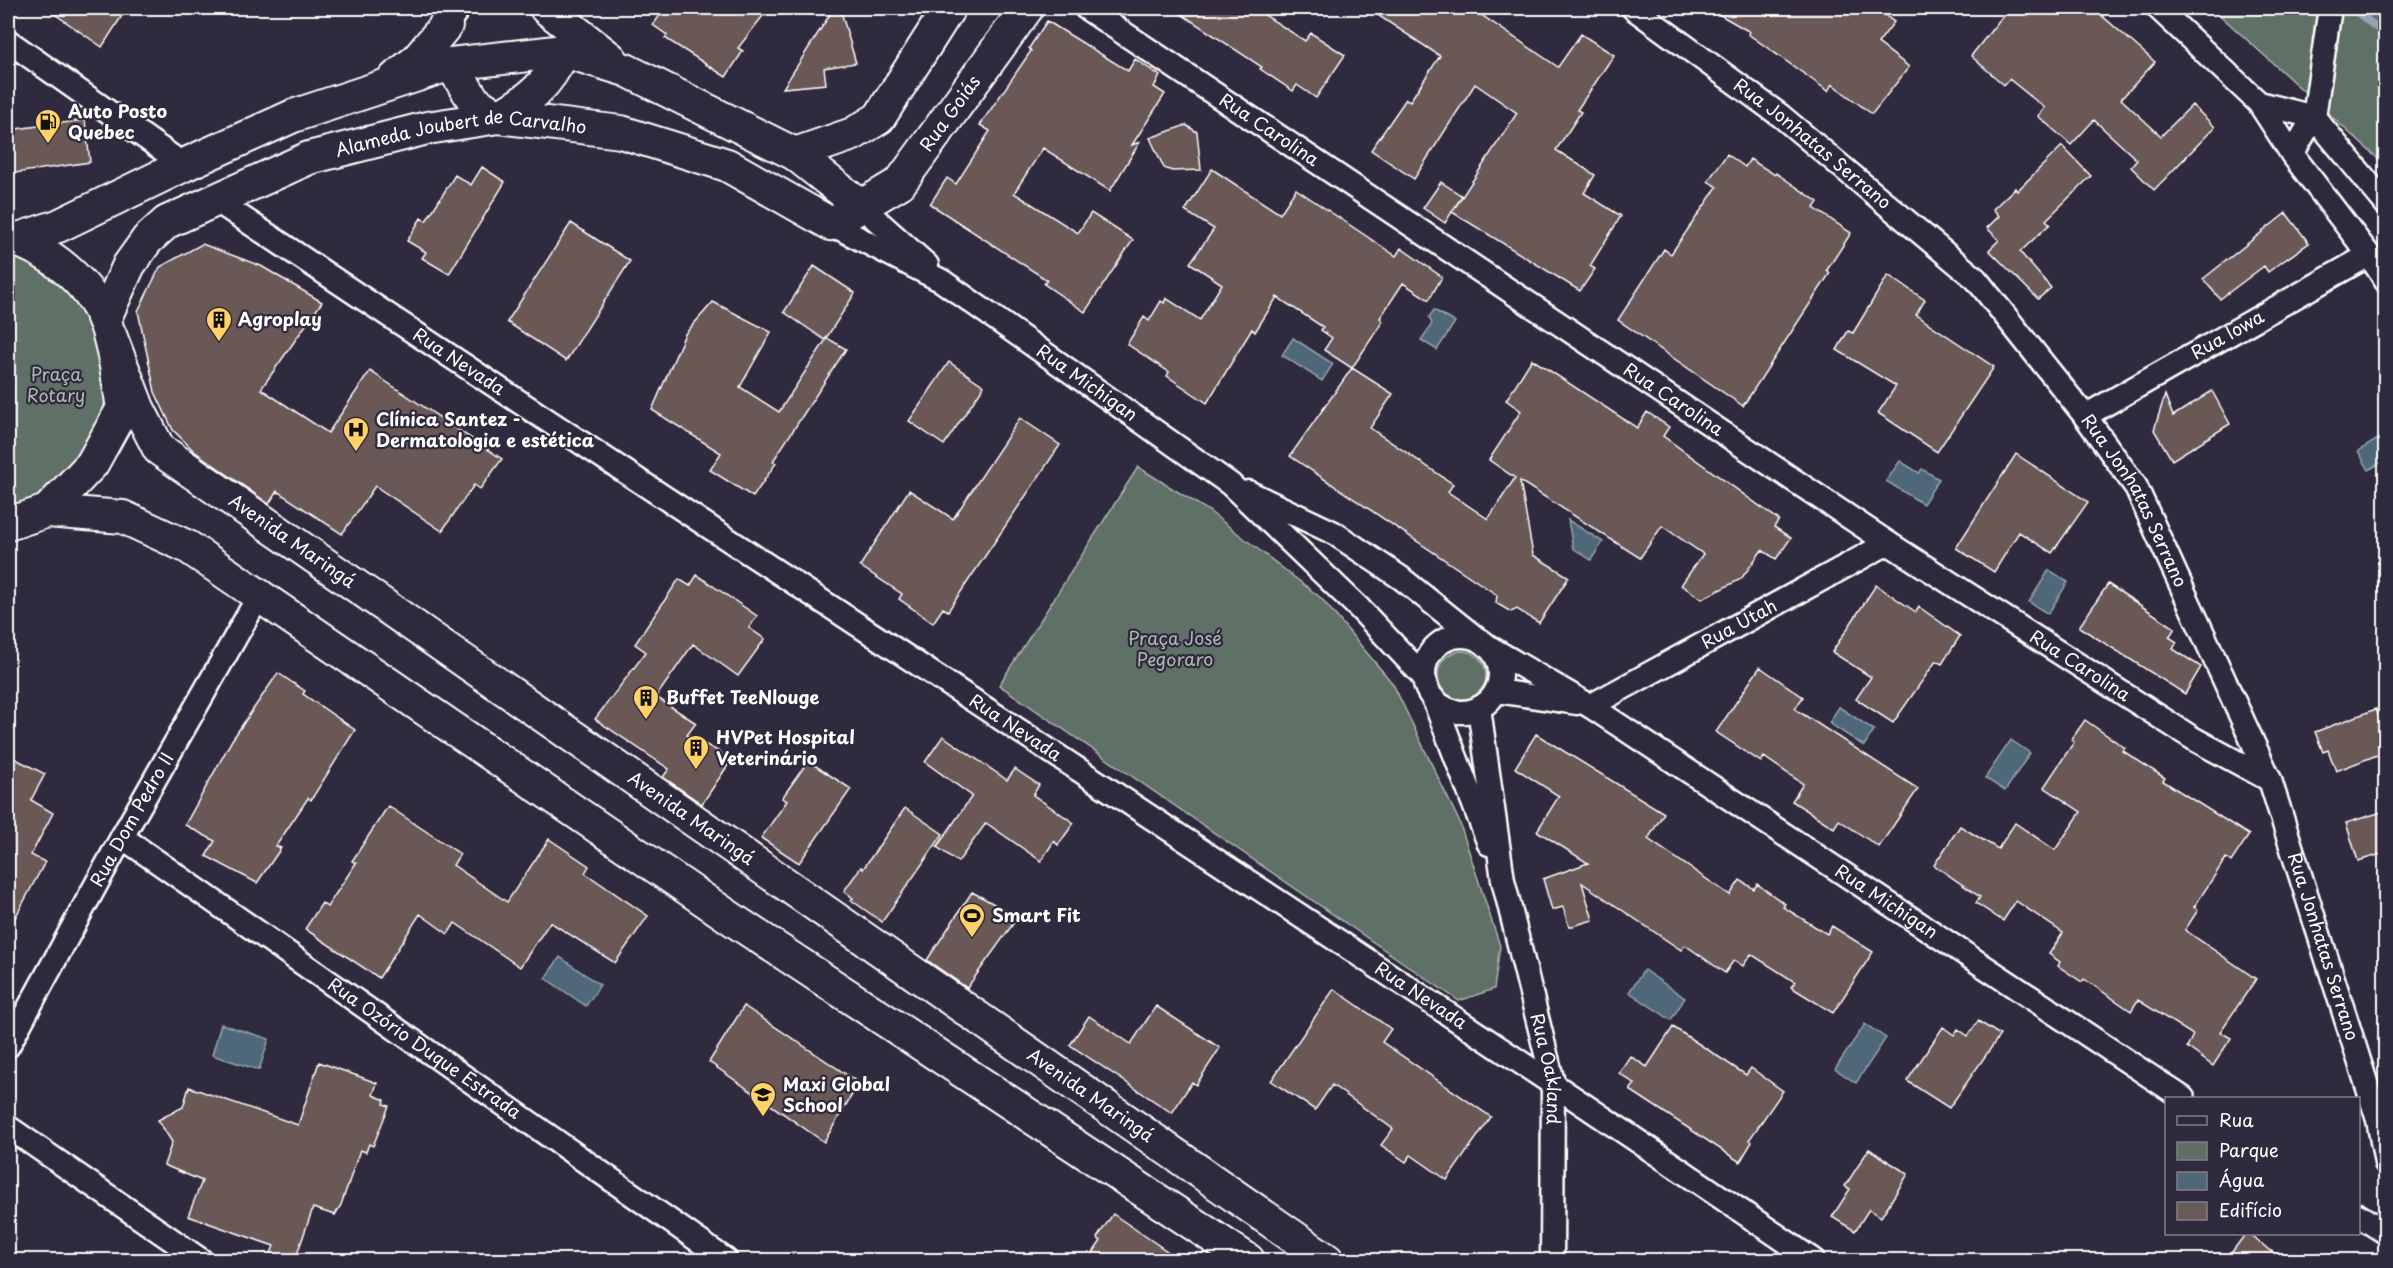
<svg xmlns="http://www.w3.org/2000/svg" width="2393" height="1268" font-family="'Playpen Sans',sans-serif">
  <style>
    .green { fill: #5e6f66; stroke: #aeb7b2; stroke-width: 1.5 }
    .water { fill: #4f6779; stroke: #95a4af; stroke-width: 1.5 }
    .lines { fill: none; stroke-linecap: round; stroke-linejoin: round }
    .stream { stroke: #95a4af; stroke-width: 8 }
    .building { fill: #695957; stroke: #fff; stroke-width: 1.5 }
    .street-casing { stroke: #fff; stroke-width: 27 }
    .secondary-casing { stroke: #fff; stroke-width: 36 }
    .street { stroke: #2f2a3d; stroke-width: 22 }
    .secondary { stroke: #2f2a3d; stroke-width: 32 }
    .labels { text-anchor: middle; stroke-width: 4.5; stroke-linejoin: round; paint-order: stroke }
    .poi-label { font-size: 18px; font-weight: bold; fill: #fff; stroke: #2f2a3d; text-anchor: start }
    .street-label { font-size: 18px; fill: #fff; stroke: #2f2a3d }
    .park-label { font-size: 18px; fill: #aeb7b2; stroke: #2f2a3d }
  </style>
  <rect width="100%" height="100%" fill="#2f2a3d"/>
  <filter id="ink" filterUnits="userSpaceOnUse"><feTurbulence type="fractalNoise" baseFrequency=".0167" numOctaves="2"/><feDisplacementMap in="SourceGraphic" scale="12" xChannelSelector="R" yChannelSelector="G"/><feConvolveMatrix kernelMatrix="1 2 1 2 8 2 1 2 1" color-interpolation-filters="sRGB"/></filter>
  <g filter="url(#ink)">
    <path class="green" d="M2212,8h173v157z
      M8,253c83,21 122,123 81,198 -18,33 -49,46 -81,62z
      M1138,467l71,44 112,87 72,86 66,137 41,125 -6,43 -35,12 -460,-316z
      M1438 675a24 24 0 1 1 48 0a24 24 0 1 1-48 0Z"/>
    <path class="water" d="M1434,310l21,12 -18,28 -16,-10 11,-16 -3,-7z
      M1293,338l40,26 -11,17 -40,-26z
      M2383,436l2,24 -16,10 -11,-19z
      M1900,461l19,12 3,-4 17,10 -16,25 -37,-23z
      M1568,520l35,22 -12,18 -18,-12z
      M2049,570l19,12 -20,32 -19,-12z
      M1839,707l35,23 -10,16 -35,-23z
      M2011,740l19,13 -25,38 -20,-13z
      M560,957l40,28 -14,21 -41,-28z
      M1644,970l41,28 -14,22 -42,-28z
      M221,1024l48,15 -10,31 -47,-15z
      M1865,1024l21,14 -30,45 -21,-14z"/>
    <g class="lines">
      <path class="stream" d="M2352,8l34,27"/>
    </g>
    <path class="building" d="M46,8h81l-25,39z
      M665,8h104l-31,40 5,3 -17,26 -61,-39 2,-3 -14,-10z
      M834,8h6l16,55 -32,5 2,16 -43,4z
      M1172,8h82l51,33 6,-8 34,22 -29,43 -19,-13 -4,6 -33,-22 2,-2z
      M1367,8h104l87,59 23,-33 33,21 -37,55 4,2 -25,38 39,25 -11,18 37,23 -31,50 5,3 -15,22 -128,-79 65,-99 -42,-29 -61,95 -43,-29 35,-51 4,2 30,-45z
      M1708,8h167l19,14 -16,21 31,24 -37,47 -40,-30 -4,7 -80,-57 2,-2z
      M2009,8h84l62,54 -34,37 40,37 31,-31 23,22 -61,63 -23,-23 6,-7 -43,-40 -23,25 -33,-29 7,-8 -36,-29 -5,6 -33,-29z
      M1047,21l81,50 7,-12 25,17 -6,11 11,7 -33,51 8,-3 -30,49 -67,-43 -29,45 64,40 13,-20 42,27 -48,72 -41,-28 3,-4 -117,-76 17,-26 9,6 34,-53 -10,-6 51,-74 -2,-3z
      M85,120l5,42 -82,12v-44z
      M1186,125l11,7 4,38 -29,1 -8,-3 -14,-30z
      M2062,146l29,30 -45,44 4,4 -30,28 31,36 -13,11 -49,-49 10,-10 -12,-12 12,-12 -6,-7 22,-21 2,3z
      M1727,154l18,13 5,-8 25,16 1,-2 42,29 -4,6 37,25 -24,37 3,3 -87,133 -125,-86 46,-71 7,5 46,-67 -9,-6z
      M482,167l23,15 -56,92 -27,-16 4,-6 -19,-11 14,-23 5,3 29,-46 16,10z
      M1212,169l68,45 16,-25 100,67 5,-8 41,29 -13,23 -26,-17 -23,35 3,3 -31,47 41,26 -23,34 83,56 -5,8 40,27 27,-41 -26,-18 32,-49 -15,-11 26,-41 105,69 10,-16 22,15 -6,9 116,84 -5,7 17,11 -15,21 -14,-9 -21,29 -39,20 -21,-14 22,-31 -41,-28 -22,32 -120,-77 13,74 36,22 -30,46 -22,-14 -6,3 -15,-9 1,-8 -207,-139 62,-88 -28,-18 8,-12 -11,-8 2,-3 -46,-30 -22,35 -3,-3 -45,74 -40,-27 2,-4 -42,-28 17,-27 5,4 12,-20 3,2 2,-5 34,22 22,-36 -32,-21 24,-34 -29,-18z
      M1441,182l21,14 -17,27 -22,-15z
      M2286,213l23,30 -41,29 -4,-6 -44,33 -17,-20z
      M571,223l59,38 -64,100 -59,-39z
      M202,244l59,22 61,36 -61,87 67,44 42,-62 132,88 -22,30 -6,-4 -32,46 -67,-45 -33,48 -65,-43 -8,13 -75,-53 -21,-21 -18,-38 -17,-81 22,-44z
      M814,266l41,27 -30,47 -41,-28z
      M1888,275l37,25 -9,15 78,52 -57,85 -59,-39 18,-27 -59,-36 11,-19 5,2z
      M713,302l58,30 -31,55 39,25 48,-74 19,11 -73,112 3,2 -23,34 -43,-27 11,-17 -69,-43 33,-76z
      M949,362l35,24 -40,59 -35,-24z
      M2212,391l18,33 -58,36 -18,-30 11,-35 8,21z
      M1020,418l40,27 -112,166 -5,-3 -10,15 -34,-24 3,-5 -42,-28 49,-76 44,29z
      M2016,454l72,48 -36,51 -33,-21 -25,40 -38,-24z
      M697,575l60,41 -8,12 16,11 -27,37 -45,-32 -37,53 40,26 -9,12 31,16 12,11 -28,42 -39,-27 6,-8 -74,-50 51,-67 -11,-8 44,-65 11,7z
      M2108,584l67,44 -6,9 8,5 -4,7 28,18 -16,27 -106,-67z
      M1876,585l40,27 3,-5 41,29 -18,28 -6,-3 -43,62 -37,-24 15,-22 -39,-25z
      M1760,667l43,30 -8,12 123,80 -39,58 -40,-27 -5,8 -42,-27 11,-17 -39,-27 -3,5 -45,-30z
      M278,673l27,18 -2,3 52,36 -44,70 -3,-2 -32,48 5,2 -24,35 -51,-27 9,-15 -30,-16 47,-85z
      M2376,709l9,25v18l-49,19 -8,-21 -5,2 -8,-20z
      M2085,720l40,28 -2,3 42,27 -2,3 86,54 -18,27 -5,-4 -32,49 4,3 -13,20 71,49 -36,53 11,6 -18,28 -26,-19 6,-12 -55,-35 -7,11 -47,-32 -2,3 -24,-16 2,-4 -11,-8 14,-21 -47,-32 -13,20 -27,-18 4,-6 -46,-32 26,-39 38,23 17,-26 40,27 26,-38 -37,-25 30,-45 -3,-2z
      M1536,734l128,79 -16,26 82,56 10,-15 14,9 3,-5 28,20 -2,3 44,27 5,-8 41,26 -40,61 -42,-26 4,-5 -44,-28 -8,12 -9,-6 -9,13 -40,-28 -4,5 -99,-67 11,37 -24,7 -6,-20 -11,3 -9,-31 45,-16 -51,-32 22,-35 -44,-28z
      M943,736l64,44 8,-11 24,16 -6,10 41,28 -16,22 -4,-4 -13,20 -55,-38 -28,39 -21,-15 35,-51 -47,-34z
      M8,755l37,19 -14,26 22,13 -22,42 14,7 -37,69z
      M808,761l43,28 -52,74 -38,-25 26,-37 -5,-3z
      M388,806l72,48 -7,11 54,37 42,-63 40,27 -4,7 63,43 -33,47 -65,-41 -30,45 -65,-44 -7,11 -28,-20 -41,64 -74,-49 17,-26 5,4 29,-44 -4,-2z
      M905,808l38,26 -61,88 -31,-22 2,-2 -9,-7 17,-24 2,2z
      M2385,811v42l-27,8 -12,-38z
      M972,892l46,25 -51,71 -40,-28z
      M1334,989l57,40 -9,13 109,75 -44,63 -36,-25 -5,7 -25,-17 12,-16 -61,-44 -17,25 -44,-29z
      M744,1006l115,77 -35,59 -115,-80z
      M1156,1006l64,42 -24,37 -4,-3 -20,31 -102,-68 19,-29 42,28z
      M1978,1021l22,14 -51,73 -42,-27 36,-54 11,8 4,-6 10,7z
      M1673,1027l73,48 5,-7 32,23 -34,49 3,2 -12,20 -110,-72 5,-6 -16,-11 11,-17 17,11z
      M319,1062l58,21 -4,12 12,5 -1,4 5,2 -16,40 -4,-2 -3,8 -6,-2 -19,55 -6,10 -22,-7 -18,52h-27l6,-14 -86,-30 14,-35 -38,-16 8,-23 -14,-22 25,-13 6,-20 109,38z
      M1869,1149l39,25 -27,43 -12,-8 -14,22 -23,-14 18,-28 -5,-3z
      M1113,1214l67,46h-92l13,-19 -4,-3z
      M2246,1233l38,27h-58z"/>
    <g class="lines">
      <defs>
        <g id="street">
          <path id="s1" d="M1086,8l802,535 306,196 76,41"/>
          <path id="s2" d="M1633,8l148,108 195,163 109,137 51,71 134,293 108,340 8,43"/>
          <path d="M2158,8l101,95 33,51 77,101 17,26"/>
          <path d="M446,25l13,-17"/>
          <path d="M8,41l176,124"/>
          <path d="M2259,103l55,14 72,87"/>
          <path d="M2292,154l22,-37 16,-109"/>
          <path id="s3" d="M214,199c531,356 1071,700 1599,1061"/>
          <path d="M862,207l65,58"/>
          <path id="s4" d="M831,224l111,57 288,203 129,124 65,69"/>
          <path id="s5" d="M2085,416l284,-161"/>
          <path d="M1248,492l86,41 67,45 75,60"/>
          <circle cx="1462" cy="674" r="38"/>
          <path id="s6" d="M1489,647l101,59 593,392"/>
          <path d="M1497,691l80,12"/>
          <path d="M1434,700l55,144"/>
          <path id="s7" d="M1590,706l298,-163"/>
          <path id="s8" d="M1479,708l24,172 50,202 -1,178"/>
          <path id="s9" d="M122,837l604,423"/>
          <path id="s10" d="M8,1046l114,-209 138,-243"/>
          <path d="M8,1127l193,133"/>
          <path d="M2358,1215l28,18"/>
        </g>
        <g id="secondary">
          <path d="M546,8l65,51"/>
          <path d="M451,64l23,37 24,16c34,-19 49,-31 66,-66"/>
          <path d="M395,78l23,-19 28,-34"/>
          <path d="M795,154l58,-20 26,-16 70,-110"/>
          <path d="M8,238c40,10 82,45 97,84 10,27 13,58 18,86l-31,56 -45,47 -39,13"/>
          <path d="M15,240l43,-14 126,-61 109,-49 158,-52 113,-13 62,19 169,84 67,53"/>
          <path id="s11" d="M104,320l25,-55 18,-25 20,-18 142,-64 118,-30 71,-11 123,15 106,33 104,59 69,-41 127,-175"/>
          <path id="s12" d="M110,335l28,73 21,41 1168,811"/>
          <path d="M47,511l76,6 65,30 550,376 510,337"/>
        </g>
      </defs>
      <use href="#street" class="street-casing"/>
      <use href="#secondary" class="secondary-casing"/>
      <use href="#street" class="street"/>
      <use href="#secondary" class="secondary"/>
    </g>
  </g>
  <defs>
    <symbol id="fuel-pin" viewBox="-11 -11 22 30"><path d="M0 17L-7.5 6A9.5 9.5 0 1 1 7.5 6Z" fill="#ffd166" stroke="#2f2a3d"/><path d="M-5.5-6h7V0h2V4h1.3V-2.5L3-4.5l.8-.8L6-3V5H2.5V1h-1V6h-7ZM-4.2-4.7v3.2H.2V-4.7Z" fill="#111"/></symbol>
    <symbol id="building-pin" viewBox="-11 -11 22 30"><path d="M0 17L-7.5 6A9.5 9.5 0 1 1 7.5 6Z" fill="#ffd166" stroke="#2f2a3d"/><path d="M-4-6H4V6H1V3H-1V6H-4ZM-2.5-4.3h1.7v1.8h-1.7ZM.8-4.3h1.7v1.8H.8ZM-2.5-1h1.7V.8h-1.7ZM.8-1h1.7V.8H.8Z" fill="#111"/></symbol>
    <symbol id="hospital-pin" viewBox="-11 -11 22 30"><path d="M0 17L-7.5 6A9.5 9.5 0 1 1 7.5 6Z" fill="#ffd166" stroke="#2f2a3d"/><path d="M-5-5h3v3.5h4V-5h3V5h-3V1.5h-4V5h-3Z" fill="#111"/></symbol>
    <symbol id="stadium-pin" viewBox="-11 -11 22 30"><path d="M0 17L-7.5 6A9.5 9.5 0 1 1 7.5 6Z" fill="#ffd166" stroke="#2f2a3d"/><path d="M0-5a6.5 5 0 1 0 0 10a6.5 5 0 1 0 0-10ZM-3.5-1.8h7v3.6h-7Z" fill="#111"/></symbol>
    <symbol id="school-pin" viewBox="-11 -11 22 30"><path d="M0 17L-7.5 6A9.5 9.5 0 1 1 7.5 6Z" fill="#ffd166" stroke="#2f2a3d"/><path d="M0-5L7-2L0 1L-7-2ZM-4 1L0 2.5L4 1V4Q0 6-4 4Z" fill="#111"/></symbol>
  </defs>
  <g fill-rule="evenodd">
    <use href="#fuel-pin" x="33" y="107" width="30" height="40"/>
    <use href="#building-pin" x="204" y="305" width="30" height="40"/>
    <use href="#hospital-pin" x="341" y="415" width="30" height="40"/>
    <use href="#building-pin" x="631" y="683" width="30" height="40"/>
    <use href="#building-pin" x="681" y="733" width="30" height="40"/>
    <use href="#stadium-pin" x="957" y="901" width="30" height="40"/>
    <use href="#school-pin" x="748" y="1080" width="30" height="40"/>
  </g>
  <g class="labels">
    <g class="poi-label">
      <text x="68" y="118">Auto Posto<tspan x="68" dy="21">Quebec</tspan></text>
      <text x="238" y="326">Agroplay</text>
      <text x="376" y="426">Clínica Santez -<tspan x="376" dy="21">Dermatologia e estética</tspan></text>
      <text x="666" y="704">Buffet TeeNlouge</text>
      <text x="716" y="744">HVPet Hospital<tspan x="716" dy="21">Veterinário</tspan></text>
      <text x="992" y="922">Smart Fit</text>
      <text x="783" y="1091">Maxi Global<tspan x="783" dy="21">School</tspan></text>
    </g>
    <g class="street-label">
      <text dy="6" stroke="none"><textPath href="#s11" startOffset="988">Rua Goiás</textPath></text>
      <text dy="6" stroke="none"><textPath href="#s1" startOffset="220">Rua Carolina</textPath></text>
      <text dy="6" stroke="none"><textPath href="#s11" startOffset="429">Alameda Joubert de Carvalho</textPath></text>
      <text dy="6" stroke="none"><textPath href="#s2" startOffset="225">Rua Jonhatas Serrano</textPath></text>
      <text dy="6" stroke="none"><textPath href="#s5" startOffset="164">Rua Iowa</textPath></text>
      <text dy="6" stroke="none"><textPath href="#s3" startOffset="294">Rua Nevada</textPath></text>
      <text dy="6" stroke="none"><textPath href="#s4" startOffset="302">Rua Michigan</textPath></text>
      <text dy="6" stroke="none"><textPath href="#s1" startOffset="706">Rua Carolina</textPath></text>
      <text dy="6" stroke="none"><textPath href="#s2" startOffset="711">Rua Jonhatas Serrano</textPath></text>
      <text dy="6" stroke="none"><textPath href="#s12" startOffset="286">Avenida Maringá</textPath></text>
      <text dy="6" stroke="none"><textPath href="#s7" startOffset="170">Rua Utah</textPath></text>
      <text dy="6" stroke="none"><textPath href="#s1" startOffset="1192">Rua Carolina</textPath></text>
      <text dy="6" stroke="none"><textPath href="#s3" startOffset="960">Rua Nevada</textPath></text>
      <text dy="6" stroke="none"><textPath href="#s10" startOffset="258">Rua Dom Pedro II</textPath></text>
      <text dy="6" stroke="none"><textPath href="#s12" startOffset="772">Avenida Maringá</textPath></text>
      <text dy="6" stroke="none"><textPath href="#s6" startOffset="472">Rua Michigan</textPath></text>
      <text dy="6" stroke="none"><textPath href="#s2" startOffset="1197">Rua Jonhatas Serrano</textPath></text>
      <text dy="6" stroke="none"><textPath href="#s3" startOffset="1446">Rua Nevada</textPath></text>
      <text dy="6" stroke="none"><textPath href="#s9" startOffset="369">Rua Ozório Duque Estrada</textPath></text>
      <text dy="6" stroke="none"><textPath href="#s8" startOffset="368">Rua Oakland</textPath></text>
      <text dy="6" stroke="none"><textPath href="#s12" startOffset="1258">Avenida Maringá</textPath></text>
    </g>
    <g class="park-label">
      <text x="56" y="381">Praça<tspan x="56" dy="21">Rotary</tspan></text>
      <text x="1175" y="645">Praça José<tspan x="1175" dy="21">Pegoraro</tspan></text>
    </g>
  </g>
  <rect width="2393" height="1268" fill="none" stroke="#2f2a3d" stroke-width="30"/>
  <rect x="15" y="15" width="2363" height="1238" fill="none" stroke="#fff" stroke-width="2" filter="url(#ink)"/>
  <rect x="2165" y="1097" width="195" height="138" fill="#2f2a3d" stroke="#827f8b" stroke-width="1.5"/>
  <rect x="2177" y="1116" width="30" height="9" fill="#2f2a3d" stroke="#827f8b" stroke-width="1.5"/>
  <text x="2219" y="1127" font-size="18" fill="#ffffff">Rua</text>
  <rect x="2177" y="1142" width="30" height="18" fill="#5e6f66" stroke="#827f8b" stroke-width="1.5"/>
  <text x="2219" y="1157" font-size="18" fill="#ffffff">Parque</text>
  <rect x="2177" y="1172" width="30" height="18" fill="#4f6779" stroke="#827f8b" stroke-width="1.5"/>
  <text x="2219" y="1187" font-size="18" fill="#ffffff">Água</text>
  <rect x="2177" y="1202" width="30" height="18" fill="#695957" stroke="#827f8b" stroke-width="1.5"/>
  <text x="2219" y="1217" font-size="18" fill="#ffffff">Edifício</text>
</svg>
